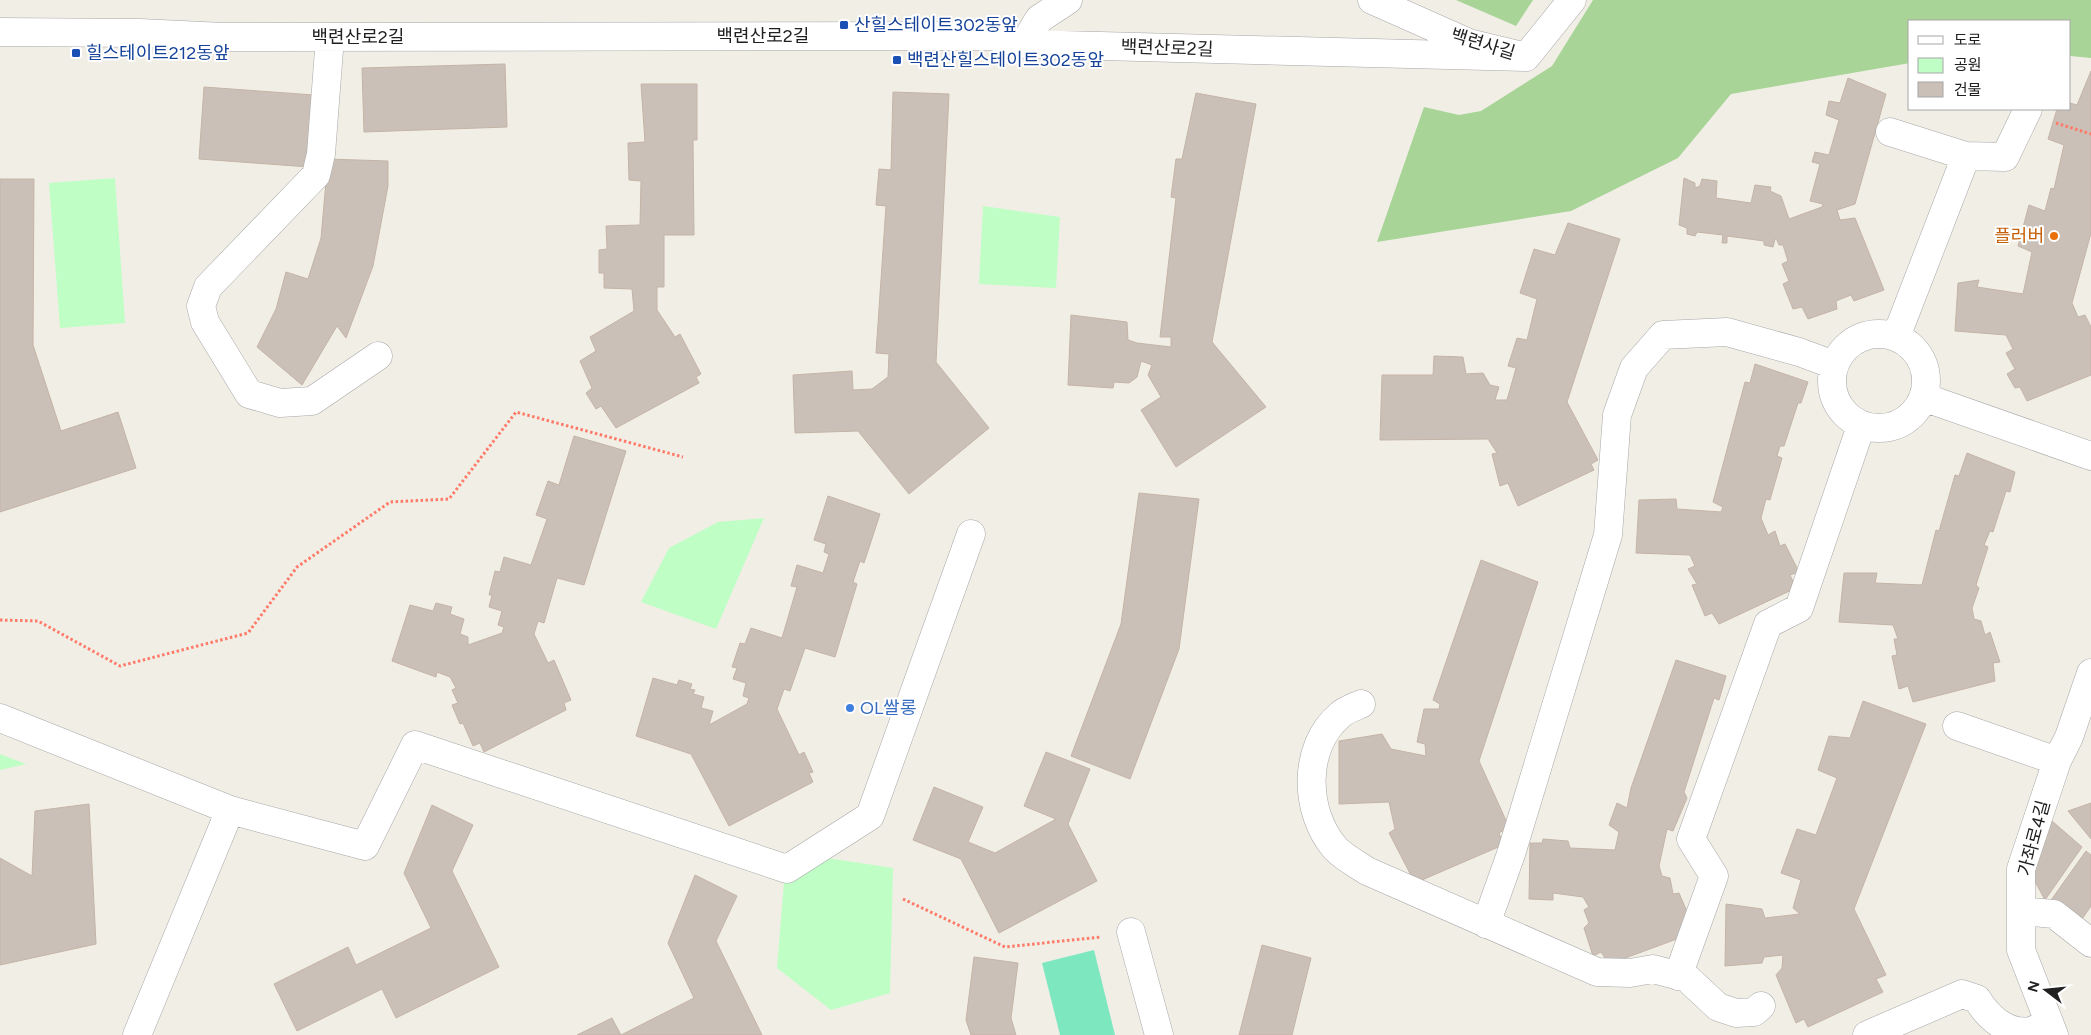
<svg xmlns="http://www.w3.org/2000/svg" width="2091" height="1035" font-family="Figtree,'Noto Sans KR',sans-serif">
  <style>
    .forest { fill: #a8d497 }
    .park { fill: #bffec5 }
    .pitch { fill: #7de7c0 }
    .building { fill: #cac0b8; stroke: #c5b4a6 }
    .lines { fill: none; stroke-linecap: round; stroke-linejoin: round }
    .minor-casing { stroke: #a7a7a7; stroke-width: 29 }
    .path { stroke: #ff7b69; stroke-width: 3; stroke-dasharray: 2.5 2.5; stroke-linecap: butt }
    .minor { stroke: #fff; stroke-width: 28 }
    .transit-dot { fill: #1a4fb4; stroke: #fff; stroke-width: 2 }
    .food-dot { fill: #e8710a; stroke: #fff; stroke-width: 2 }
    .shop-dot { fill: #3f7fe0; stroke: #fff; stroke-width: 2 }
    .labels { text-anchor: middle; stroke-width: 4; stroke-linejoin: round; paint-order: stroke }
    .transit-label { font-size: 18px; fill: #164399; stroke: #fff; text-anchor: start }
    .street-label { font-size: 18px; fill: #202020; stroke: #fff }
    .food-label { font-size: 18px; fill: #c56008; stroke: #fff; text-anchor: end }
    .shop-label { font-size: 18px; fill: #366cbe; stroke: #fff; text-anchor: start }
  </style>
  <rect width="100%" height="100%" fill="#f1eee6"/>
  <path class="forest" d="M1456,0h77l-17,26z
    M1593,0h498v58l-21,-2v-35h-160v42l-179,31 -53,64 -107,53 -194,31 47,-135 35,8 22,-4 71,-45z"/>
  <path class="park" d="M115,178l10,145 -65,5 -11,-145z
    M983,206l77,11 -4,71 -77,-4z
    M764,518l-48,111 -75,-27 28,-54 49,-26z
    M0,754l26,10 -26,6z
    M827,858l66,10 -3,125 -59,17 -54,-42 7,-86z"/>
  <path class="pitch" d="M1094,950l21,85h-55l-18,-72z"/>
  <path class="building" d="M505,64l2,63 -143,5 -2,-64z
    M2091,71v162l-19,70 6,14 7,-2 6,12v48l-64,26 -7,-14 -5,1 -8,-14 8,-5 -9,-16 7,-4 -7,-14 -51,-4 3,-48 21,-3 -2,7 46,7 9,-42 -14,-6 11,-41 16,6 6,-23 3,1 10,-44 -16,-6 9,-30h13v-6l7,2z
    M1848,78l38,16 -31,110 -18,6 3,10 15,-2 29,72 -30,11 -3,-6 -15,6 1,8 -29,10 -6,-12 -9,2 -10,-25 6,-3 -7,-17 6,-3 -5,-16h-4l-2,-5 -2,-1 -2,8 -9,-2v-4l-37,-5v7h-5l1,-8 -26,-3 -2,4 -8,-2v-6l-8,-3 5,-47 11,5v5l5,-2 2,-7 15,2 -1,17 35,5 4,-18 16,2 -1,4 11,5 8,23 33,-12 1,-3 -13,-3 10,-37 -8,-2 3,-10 14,3 10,-35 -13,-5 3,-14 11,2z
    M641,84h56v56h-4l1,95h-30v52h-7v23l18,27 5,-3 21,40 -5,3 3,6 -83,45 -15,-22 -5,3 -10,-16 6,-5 -12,-27 16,-10 -6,-14 44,-26 -2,-22 -28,-1v-15h-5v-23l8,-1 -1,-23 34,-1 1,-44 -12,-1 -1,-37 17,-1z
    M204,87l110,8 -5,72 -110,-8z
    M893,92l56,2 -13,268 53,66 -80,66 -51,-63 -63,2 -2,-58 59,-4 1,19 19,-1 16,-12 1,-23 -13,-1 10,-147 -10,-1 3,-36 12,1z
    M1196,93l60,11 -44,238 54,65 -90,60 -35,-57 20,-13 -13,-22 4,-10 -11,-4 -4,16 -8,6 -15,-1 -1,6 -45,-3 3,-70 56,7 1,18 9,3 34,4v-10h-11l16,-139 -5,-1 5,-38h6z
    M328,159l60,2v25l-15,80 -27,72 -9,-12 -35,59 -45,-38 19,-38 10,-37 22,7 13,-41z
    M0,179h34l-1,166 28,86 57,-19 18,56 -136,44z
    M1568,223l52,16 -53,163 31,58 -7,4 3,6 -76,36 -10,-23 -8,3 -8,-32 5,-1 -9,-14 -108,1 2,-65h51l1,-19 29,1 3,17 17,-1 7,12 9,2 -4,13h12l9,-32 -8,-2 9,-28 10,2 10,-41 -17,-6 14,-44 21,6z
    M1755,364l53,18 -7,21h-3l-14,43h-4l-3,10 5,2 -12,42 -4,-1 -5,19 7,17 7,-4 5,15 5,-2 14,28 -9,3 6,13 -77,36 -7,-11 -7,3 -13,-31 5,-1 -9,-15 7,-3 -5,-11 -54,-2 3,-53 37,-1 1,10 44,3 2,-5 -10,-5 32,-120 5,1z
    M574,436l52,15 -42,134 -27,-7 -13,45 -6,-2 -4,13 14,29 6,-3 17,40 -7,3 2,7 -82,42 -4,-9 -7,3 -10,-23 -3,1 -8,-19 6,-2 -6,-13 4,-2 -6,-11 -13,-5 -1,5 -44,-16 18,-56 23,6 3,-8 16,4 -2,7 14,5 -4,15 8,3v8l34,-12 2,-6 -6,-2 4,-14 -13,-4 3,-12h-3l6,-24 5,1 4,-15 27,8 16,-46 -11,-4 12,-34 11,4z
    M1967,453l48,19 -5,20 -4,-1 -13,41 -3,-1 -6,14 4,2 -12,38 3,3 -7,20 2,11 7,2 4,14 5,-3 10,30 -7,1 2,18 -82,21 -5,-16 -9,3 -7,-33 5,-1 -3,-16h4l-5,-14 -54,-3 5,-49h33l-2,10 47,2 14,-55 3,1 16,-56 4,1z
    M1139,493l60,6 -20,150 -49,130 -59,-23 50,-132z
    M828,496l52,18 -16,49 -4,-2 -7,21 4,2 -22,73 -30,-9 -15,43 -6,-2 -7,20 22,46 5,-3 9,20 -4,1 4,9 -84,44 -38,-72 -55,-18 17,-58 24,7 2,-5 13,4 -2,5 5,1 -2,4 11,3 -3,11 12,3 -4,14 38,-21 2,-6 -6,-2 3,-13 -13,-4 4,-11 -5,-1 8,-24 5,1 6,-16 31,10 15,-51 -6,-1 6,-21 26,8 6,-19 -5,-2 2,-8 -12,-4z
    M1481,560l57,22 -59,179 30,66 -10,6 4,12 -88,38 -26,-50 6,-4 -6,-27 -50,2v-63l43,-7 9,15 35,7 -1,-12 -8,-2 7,-33h15l1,-5 -7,-4z
    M1676,660l50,16 -7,24 -5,-2 -30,94 3,6 -14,33 -6,-2 -8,37 3,10 8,2 3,16 6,-1 12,28 -10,4 4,11 -76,28 -8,-12 -8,4 -9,-28 5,-5 -5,-13 5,-3 -6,-10 -30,-4v7l-24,-1 1,-56h12l1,-4 25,2 2,7 45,2 4,-18 -10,-7 8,-22 10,5 4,-20z
    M1863,701l63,23 -72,185 32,66 -10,4 7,13 -75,35 -4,-8 -8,4 -20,-48 6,-7 1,-13 -19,2 -2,6 -37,3 1,-62 36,5 3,9 35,-4 -7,-6 8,-28 -20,-7 16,-44 19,6 21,-57 -19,-8 11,-34 21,2z
    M1046,752l44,17 -22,55 29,57 -98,52 -38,-74 -48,-19 21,-53 49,20 -15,35 27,11 61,-34 -32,-13z
    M2091,803v36l-23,-28z
    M89,804l7,140 -96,21v-107l32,18 3,-65z
    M432,805l41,20 -21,46 47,96 -103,51 -14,-29 -85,42 -23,-47 74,-37 8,18 75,-37 -27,-55z
    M2052,821l30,26 -37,53 -13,-24 5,-35z
    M2086,851l5,4v51l-13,19 -29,-22z
    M695,875l42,21 -21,45 46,94h-185l35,-17 9,17 73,-37 -26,-55z
    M1262,945l49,13 -19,77h-53z
    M974,957l44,6 -7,55 5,17h-45l-5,-15z"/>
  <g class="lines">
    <defs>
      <path id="minor" d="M1372,0l97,43 57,14 46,-57
        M0,32l140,1 84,4 767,-1 33,8 502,13
        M330,37l-9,117 -5,21 -108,112 -7,19 4,16 44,72 31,9 32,-2 66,-45
        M1024,44l15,-25 29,-19
        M1890,132l76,24 -70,181
        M1966,156l39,1 23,-48
        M1832 381a47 47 0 1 1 94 0a47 47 0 1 1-94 0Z
        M1923,397l168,59
        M1361,704c-7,3 -16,6 -21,11 -38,32 -36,97 -5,133 8,9 22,16 32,23l230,101 33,1 23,-4 34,9 31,29 18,6 18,-1 7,-6
        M0,718l230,92 -93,225
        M1957,726l100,35
        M230,810l135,36 50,-101 372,124 83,-53 101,-282
        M2021,911l33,3 37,29
        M1486,924l25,-70 97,-319 9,-120 17,-47 29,-33 64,-3 72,20 35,13
        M1131,932l28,103
        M1678,976l36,-100 -23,-37 77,-215 31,-16 62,-182
        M1867,1035l95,-41 15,5c11,18 30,36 54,32 6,-2 12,-6 18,-9
        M2054,1035l-33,-85v-81l36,-108 12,-24 22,-64"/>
    </defs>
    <use href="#minor" class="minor-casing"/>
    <path class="path" d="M2056,123l35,11
      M0,620l38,1 82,45 128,-33 49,-66 93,-65 59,-3 67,-87 167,45
      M903,899l102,48 96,-10"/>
    <use href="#minor" class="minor"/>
  </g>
  <g class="transit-dot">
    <rect x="839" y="20" width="10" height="10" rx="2.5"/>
    <rect x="71" y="48" width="10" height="10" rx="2.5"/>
    <rect x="892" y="55" width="10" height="10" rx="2.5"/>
  </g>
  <circle class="food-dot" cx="2054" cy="236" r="5"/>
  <circle class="shop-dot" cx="850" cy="708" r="5"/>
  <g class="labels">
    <g class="transit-label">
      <text x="854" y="31">산힐스테이트302동앞</text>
      <text x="86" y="59">힐스테이트212동앞</text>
      <text x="907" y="66">백련산힐스테이트302동앞</text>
    </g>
    <g class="street-label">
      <text x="763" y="42">백련산로2길</text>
      <text x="358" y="43">백련산로2길</text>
      <text transform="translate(1483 44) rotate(17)" y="6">백련사길</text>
      <text transform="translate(1167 48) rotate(2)" y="6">백련산로2길</text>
      <text transform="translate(2034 838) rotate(-75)" y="6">가좌로4길</text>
    </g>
    <g class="food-label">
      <text x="2044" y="242">플러버</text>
    </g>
    <g class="shop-label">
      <text x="860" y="714">OL쌀롱</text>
    </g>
  </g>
  <rect x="1908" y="20" width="162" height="90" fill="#ffffff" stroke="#a6a6a6"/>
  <rect x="1918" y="36" width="25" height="8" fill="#ffffff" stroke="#a6a6a6"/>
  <text x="1954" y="45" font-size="15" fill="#202020">도로</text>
  <rect x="1918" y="58" width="25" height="15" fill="#bffec5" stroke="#a6a6a6"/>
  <text x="1954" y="70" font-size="15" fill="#202020">공원</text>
  <rect x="1918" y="82" width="25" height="15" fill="#cac0b8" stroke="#a6a6a6"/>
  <text x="1954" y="95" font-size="15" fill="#202020">건물</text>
  <g transform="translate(2046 990) rotate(286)" stroke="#ffffff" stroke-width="4" paint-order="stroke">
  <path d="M0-4L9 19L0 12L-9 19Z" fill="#202020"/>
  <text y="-8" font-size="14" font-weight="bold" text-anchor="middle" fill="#202020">N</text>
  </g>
</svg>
